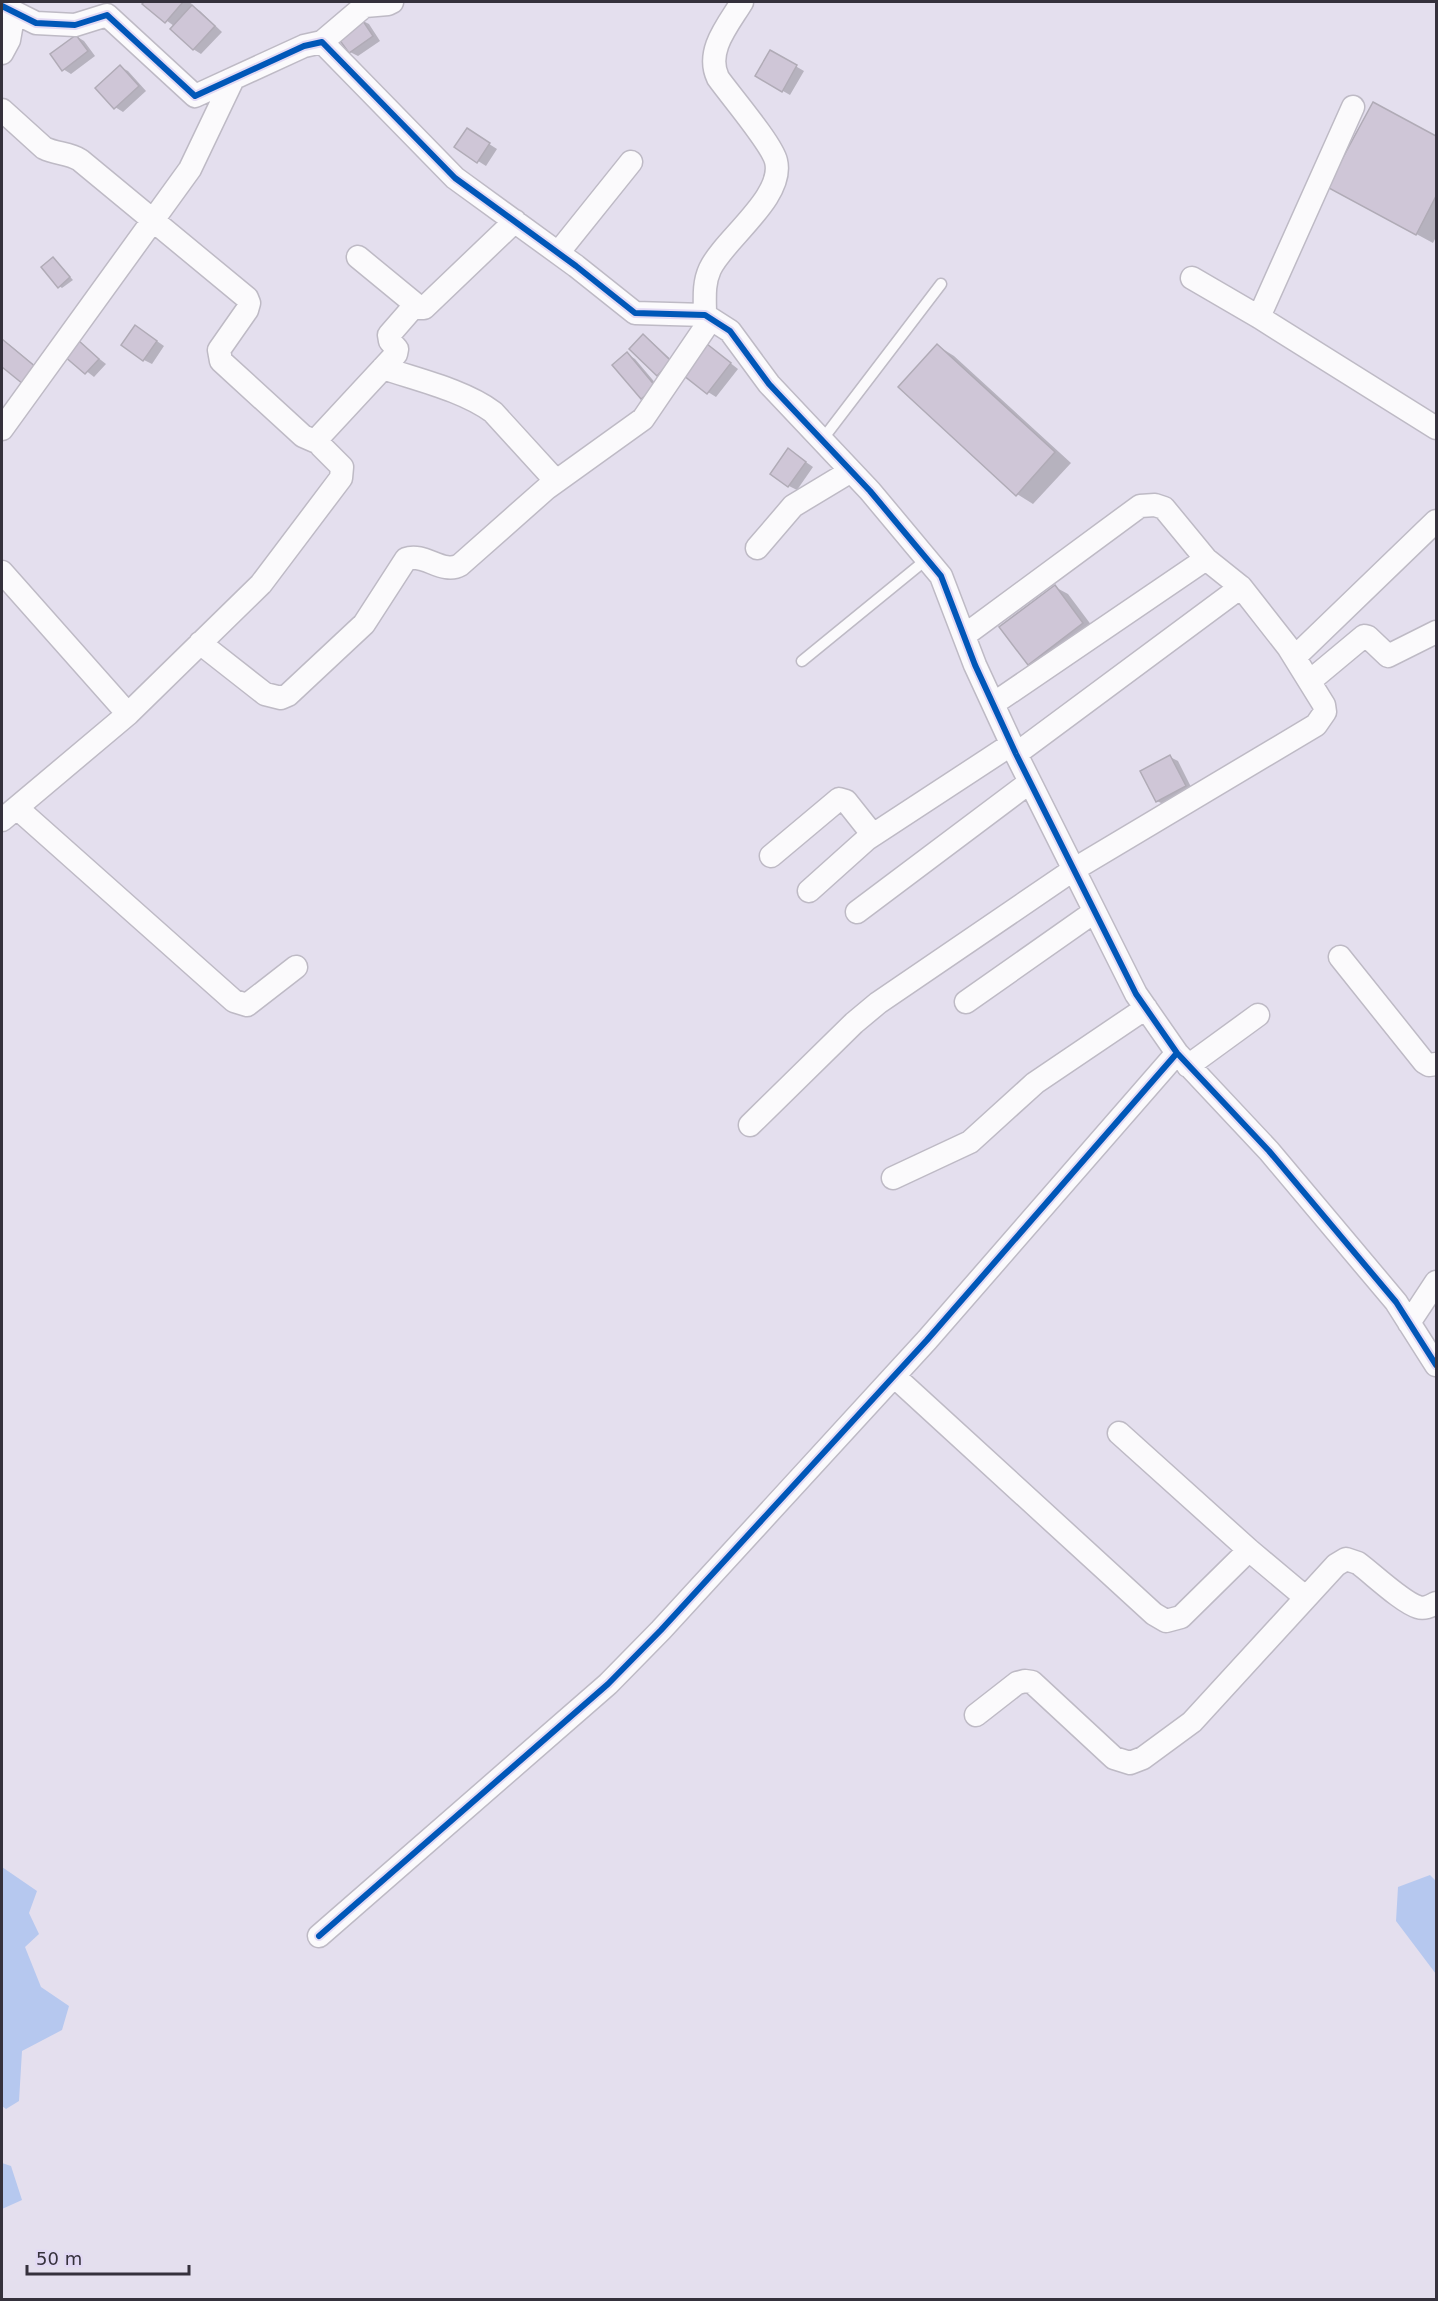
<svg xmlns="http://www.w3.org/2000/svg" width="1438" height="2301" font-family="'DejaVu Sans',sans-serif">
  <style>
    .water { fill: #b6c8ef }
    .shadow { fill: #0003 }
    .building { fill: #cfc6d7; stroke: #b0abb6; stroke-width: 1.5 }
    .lines { fill: none; stroke-linecap: round; stroke-linejoin: round }
    .lane-casing { stroke: #bebac5; stroke-width: 13 }
    .street-casing { stroke: #bebac5; stroke-width: 25 }
    .lane { stroke: #fbfafc; stroke-width: 10 }
    .street { stroke: #fbfafc; stroke-width: 22 }
    .cycleway-casing { stroke: #e2d9f4; stroke-width: 10 }
    .cycleway { stroke: #0057b8; stroke-width: 6 }
  </style>
  <rect width="100%" height="100%" fill="#e4dfee"/>
  <path class="water" d="M2,1867l35,24 -8,22 10,21 -14,13 16,40 28,19 -7,24 -40,21 -3,50 -13,8 -4,-3z
    M1430,1875l6,6v93l-40,-53 2,-34z
    M2,2163l9,3 11,34 -20,9z"/>
  <path class="shadow" d="M146,2h43l3,2 -1,2 9,5 22,21 -21,22 -8,-5 -19,-23 -30,-22z
    M361,20l8,4 11,17 -22,15 -8,-4z
    M76,36l8,5 11,15 -24,18 -8,-5z
    M771,52l33,19 -14,24 -33,-19z
    M120,67l8,4 18,20 -23,21 -8,-5z
    M1373,104l63,34v99l-3,6 -87,-47z
    M475,135l22,14 -11,17 -30,-19z
    M53,259l20,21 -11,8 -3,-2z
    M144,332l20,14 -12,18 -8,-4z
    M643,336l8,5 27,25 -12,13 -8,-4z
    M2,341l8,4 34,28 -20,10 -22,-18z
    M78,342l28,22 -12,13 -28,-22z
    M938,346l16,10 117,107 -38,41 -16,-10z
    M715,351l23,18 -22,28 -8,-5z
    M627,354l8,5 28,33 -13,11 -8,-5z
    M796,455l17,12 -16,23 -8,-4z
    M1055,587l13,7 27,36 -54,41 -12,-7z
    M1170,757l8,4 15,30 -28,14 -8,-4z"/>
  <path class="building" d="M144,2h39l-18,21 -23,-19z
    M192,5l23,21 -22,24 -23,-21z
    M361,18l12,18 -24,17 -13,-18z
    M76,35l12,16 -26,20 -12,-17z
    M770,50l27,15 -15,27 -27,-16z
    M120,65l19,21 -25,23 -19,-21z
    M1373,102l63,34v60l-20,39 -89,-48z
    M467,128l23,15 -13,20 -23,-16z
    M53,257l17,20 -12,11 -17,-21z
    M135,325l22,16 -14,20 -22,-16z
    M643,334l28,27 -14,15 -28,-27z
    M2,339l35,29 -14,16 -21,-17z
    M78,340l21,19 -14,15 -21,-18z
    M707,344l24,19 -24,31 -24,-19z
    M937,344l118,108 -39,44 -118,-109z
    M627,352l29,35 -15,12 -29,-34z
    M788,448l18,14 -18,25 -18,-13z
    M1055,585l28,38 -55,42 -29,-38z
    M1170,755l16,31 -30,16 -16,-31z"/>
  <g class="lines">
    <defs>
      <path id="lane" d="M822,440l119,-156
        M802,661l125,-102"/>
      <path id="street" d="M2,6l34,17 39,2 32,-10 88,81 109,-50 18,-4 133,136 121,88 59,47 70,2 25,16 39,53 101,107 71,85 34,89 41,89 120,240 41,59 92,98 127,151 40,63
        M365,6l23,-2 4,-2
        M322,42l47,-40
        M2,53l7,-13 5,-28
        M2,110l42,38c12,6 25,5 36,12l167,138 2,5 -2,7 -28,40 2,11 82,75 16,7
        M558,253l73,-91
        M358,257l62,51h4l91,-87
        M1192,278l67,39 177,111
        M705,315c0,-15 -2,-31 5,-46 14,-30 75,-72 66,-108 -4,-17 -46,-66 -58,-83 -13,-27 10,-53 24,-76
        M1259,317l94,-210
        M383,368c35,12 80,22 110,44l63,69
        M2,429l188,-260 43,-90
        M757,548l36,-42 58,-35
        M2,572l126,142 -126,106
        M965,635l175,-129 15,-1 9,3 42,51 35,28 -225,167
        M200,643l65,51 16,4 7,-3 76,-71 42,-65c18,-7 37,16 54,6l87,-77 96,-69 68,-100
        M1295,657l141,-136
        M1310,681l54,-45 4,1 20,19 48,-24
        M993,704l213,-145
        M128,714l133,-130 80,-106 1,-11 -21,-21 -2,-9 77,-83 1,-5 -7,-8 -1,-6 27,-31
        M17,808l217,193 13,4 49,-38
        M771,856l68,-57 7,2 27,34
        M809,891l58,-52 145,-95
        M857,912l173,-130
        M1340,957l84,105 5,3 7,-1
        M966,1002l128,-90
        M1188,1066l70,-51
        M750,1125l104,-102 24,-20 195,-133 243,-145 9,-13 -1,-7 -36,-58 -47,-60
        M893,1178l77,-36 65,-59 111,-75
        M1409,1323l27,-41
        M894,1376l260,238 12,7 15,-4 68,-67
        M1119,1433l130,117 56,47
        M976,1715l41,-32 8,-2 7,1 82,76 16,5 13,-5 49,-36 144,-157 10,-6 12,4c15,11 44,39 60,44 6,2 13,-1 18,-4
        M319,1936l289,-252 53,-54 266,-290 250,-287"/>
    </defs>
    <use href="#lane" class="lane-casing"/>
    <use href="#street" class="street-casing"/>
    <use href="#lane" class="lane"/>
    <use href="#street" class="street"/>
    <defs>
      <path id="cycleway" d="M2,6l34,17 39,2 32,-10 88,81 109,-50 18,-4 133,136 121,88 59,47 70,2 25,16 39,53 101,107 71,85 34,89 41,89 120,240 41,59 92,98 127,151 40,63
        M319,1936l289,-252 53,-54 266,-290 250,-287"/>
    </defs>
    <use href="#cycleway" class="cycleway-casing"/>
    <use href="#cycleway" class="cycleway"/>
  </g>
  <rect width="1438" height="2301" fill="none" stroke="#35313c" stroke-width="6"/>
  <path d="M27 2265v9h162v-9" fill="none" stroke="#35313c" stroke-width="3"/>
  <text x="36" y="2265" font-size="18" fill="#35313c" stroke="#e2d9f4" stroke-width="4.5" paint-order="stroke">50 m</text>
</svg>
